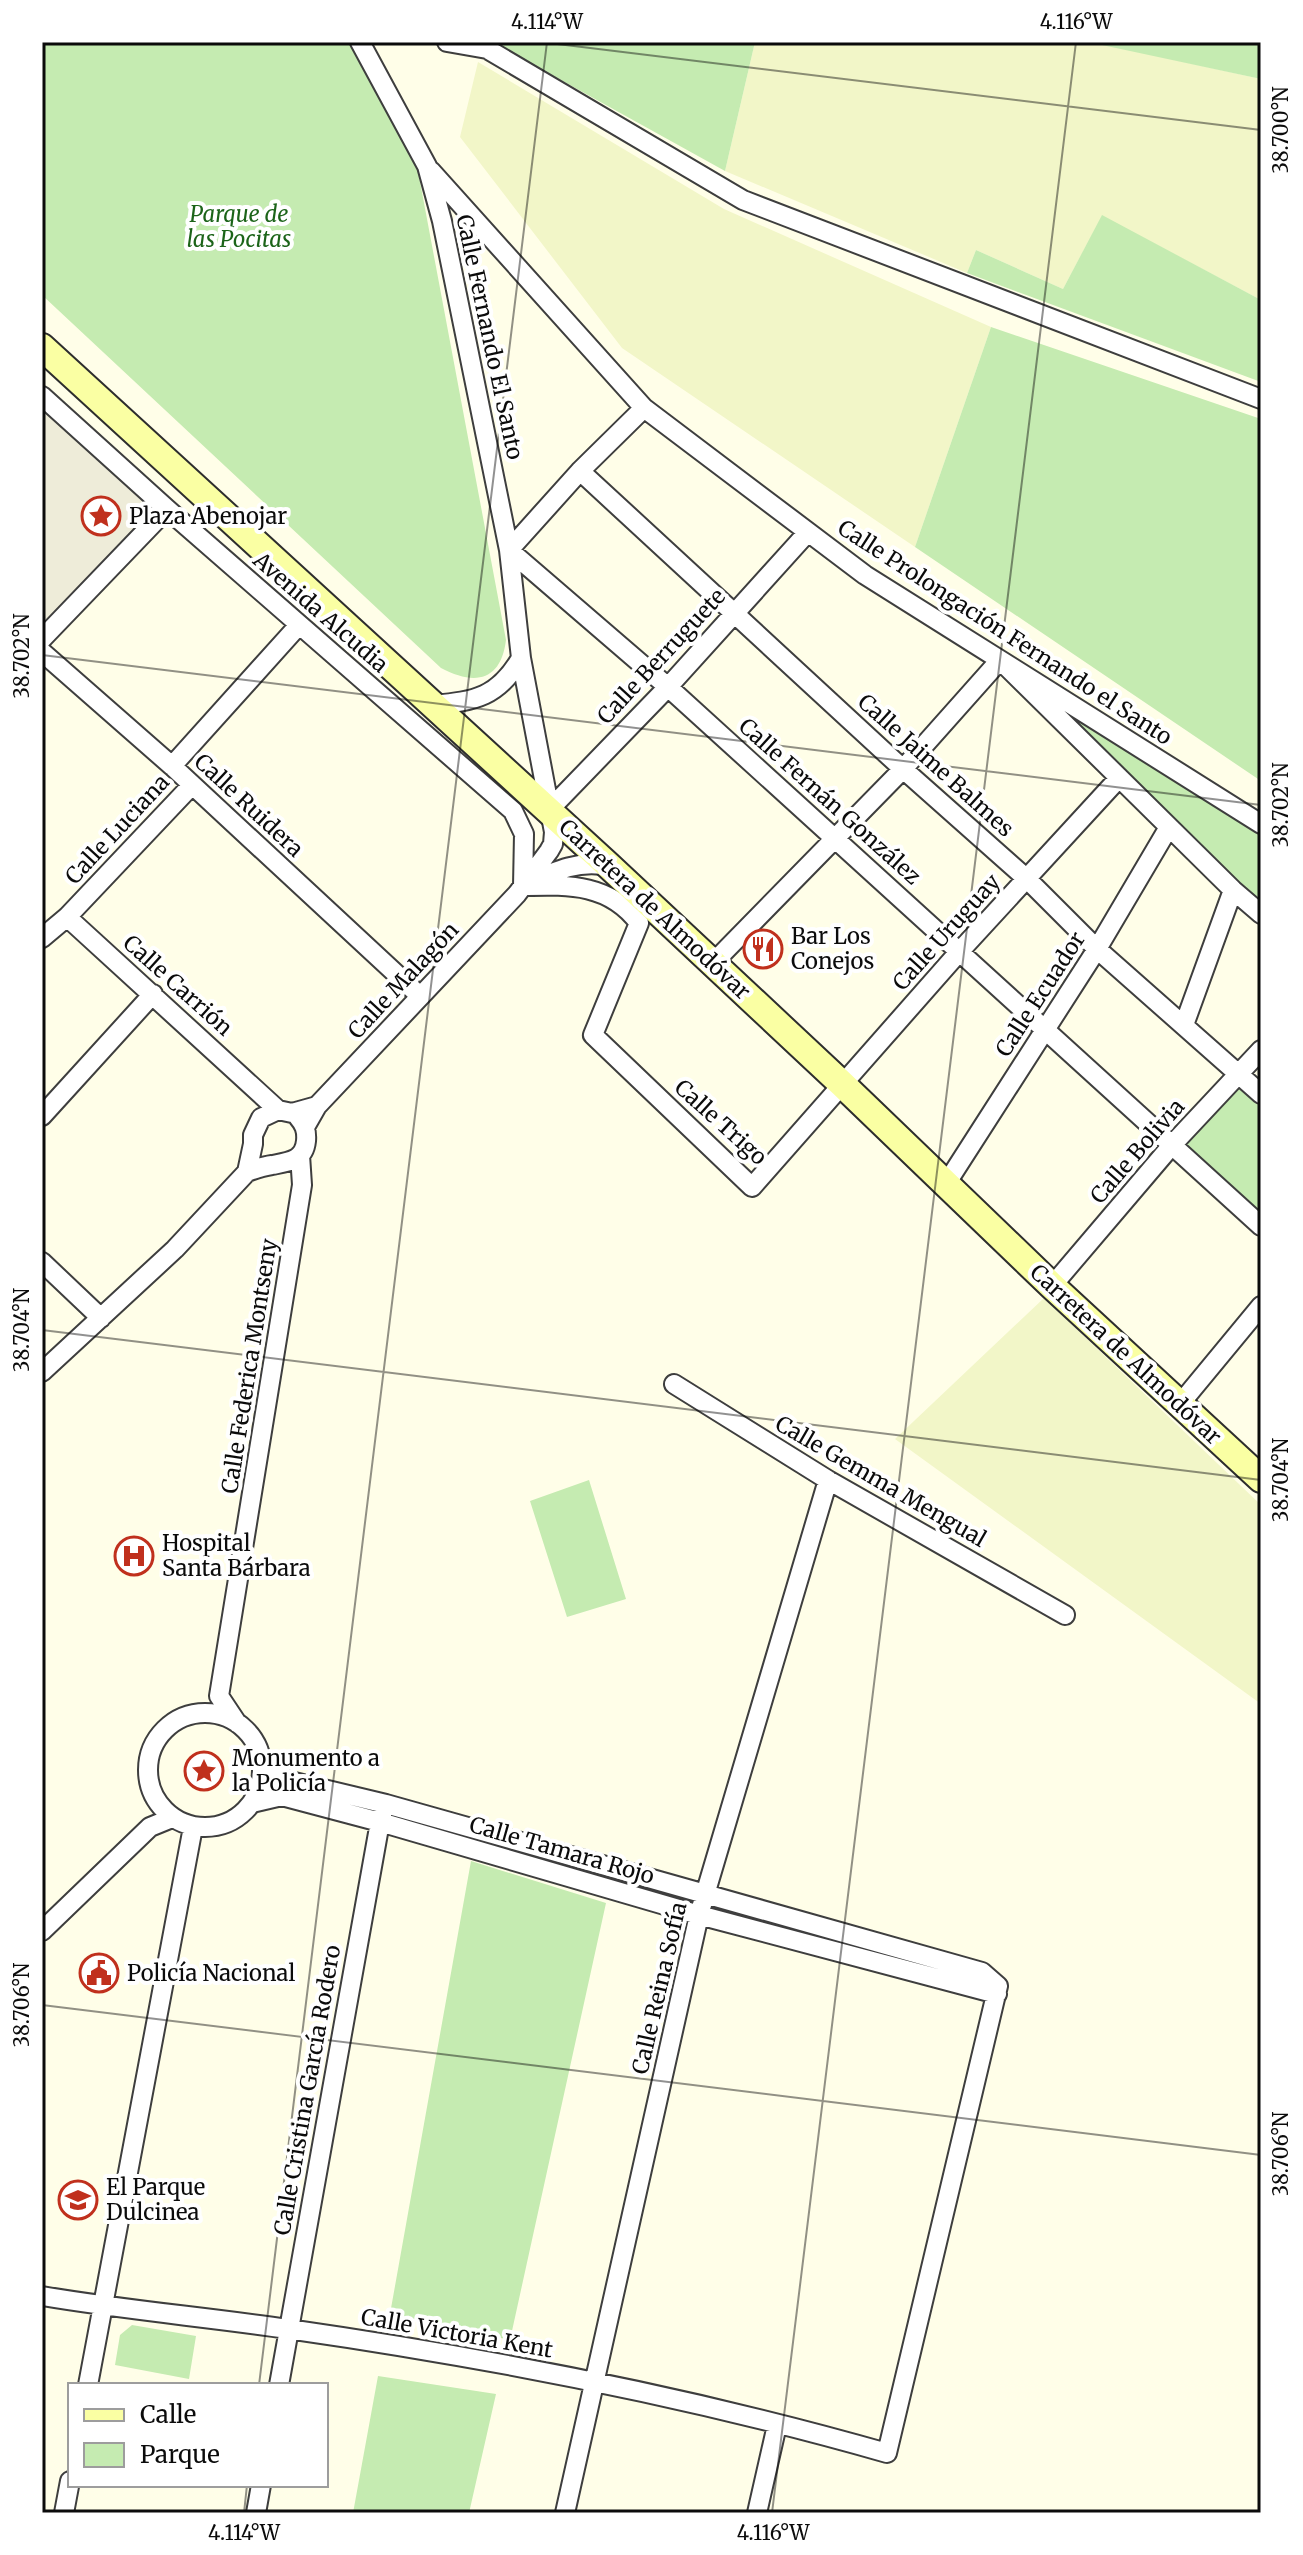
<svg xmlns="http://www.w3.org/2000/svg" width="1303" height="2555" font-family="Merriweather,serif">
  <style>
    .farmland { fill: #f2f6c8 }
    .green { fill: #c5ebb1 }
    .plaza { fill: #eeecd9 }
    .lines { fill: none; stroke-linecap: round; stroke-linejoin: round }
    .street-casing { stroke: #3e3e3e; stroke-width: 22 }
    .secondary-casing { stroke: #2d2d2d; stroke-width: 30 }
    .street { stroke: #fff; stroke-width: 18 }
    .secondary { stroke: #faffa3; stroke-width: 26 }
    .ticks { fill: none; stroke: #0b0b0b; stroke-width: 2; stroke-opacity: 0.45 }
    .labels { text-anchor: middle; stroke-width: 8; stroke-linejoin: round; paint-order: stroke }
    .park-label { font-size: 22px; font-style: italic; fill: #1c6419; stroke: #fff }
    .street-label { font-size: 22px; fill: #0b0b0b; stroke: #fff }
    .poi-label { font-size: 22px; fill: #0b0b0b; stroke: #fff; text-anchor: start }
    .neatline { fill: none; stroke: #0b0b0b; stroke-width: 3 }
    .ticks-label { font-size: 20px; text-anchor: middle; fill: #0b0b0b }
  </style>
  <rect width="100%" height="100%" fill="#fffee8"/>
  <path class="farmland" d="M755,42h339l167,37v221l-159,-84 -39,73 -87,-39 -9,23 -242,-102z
    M478,62l246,147 267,118 -76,220 -293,-199 -162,-211z
    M1044,1298l217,207v199l-366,-265z"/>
  <path class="green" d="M42,42h310l66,129 88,469c-5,41 -31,46 -65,28l-399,-373z
    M492,42h263l-30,129z
    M1094,42h167v37l-159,-34z
    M1102,215l159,85v82l-294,-109 9,-23 87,39z
    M991,327l270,92v362l-346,-234z
    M1000,660l261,169v82z
    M1239,1075l22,19v132l-89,-81z
    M589,1480l37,119 -59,18 -37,-116z
    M471,1861l135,42 -96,437 -120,-26z
    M132,2325l64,11 -7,43 -74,-14 5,-30z
    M378,2376l118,18 -27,119h-116z"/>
  <path class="plaza" d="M42,396l125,113 -125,130z"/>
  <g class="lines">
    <defs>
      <path id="street" d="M447,42l40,7 256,151 518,199
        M431,171l213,237 221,167 396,249
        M42,396l125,113 346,302 11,23 -1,52
        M580,471l323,298 124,110 70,70 164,145
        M509,550l159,137 593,539
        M509,550l71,-79 64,-63
        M42,639l125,-130
        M42,652l130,114 248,230
        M433,705c43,-4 65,-8 88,-47
        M172,766l127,-141
        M549,810l119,-123 140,-155
        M529,883c28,-13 50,-23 80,-17
        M523,886c45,-1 86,-3 116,37l-46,112 159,152 207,-235 160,-174
        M67,917l211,193
        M42,938l25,-21 125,-132
        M713,963l190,-194 97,-109 233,230 28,24
        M1184,1025l49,-135
        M42,1116l111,-122
        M305,1127l12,-21 200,-212 32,-43 4,-7 1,-12 -33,-174 -12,-108 -67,-329 -15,-55 -67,-124
        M247,1172c8,-3 17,-6 25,-7 16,-3 32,-4 34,-24 1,-11 -2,-17 -8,-24
        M946,1184l151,-235 72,-122
        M42,1262l59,56
        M1052,1286l120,-141 89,-95
        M42,1372l133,-123 72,-77 6,-28v-9l8,-17 17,-8 14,3 25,-7
        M674,1384l154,96 237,135
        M1180,1404l81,-98
        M148 1770a57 57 0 1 1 114 0a57 57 0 1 1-114 0Z
        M237,1723l-18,-27 83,-511 -2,-30
        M252,1803l30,-7 98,26 319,93 298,79
        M42,1931l108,-104 22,-9
        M42,2296c82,14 164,21 246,33 202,29 403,68 599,124l111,-467 -16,-14 -596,-168 -96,-23 -29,-21
        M88,2385l105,-558
        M279,2385l101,-563 3,-11
        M64,2513l6,-32
        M256,2513l5,-28
        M565,2513l134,-598 129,-435
        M757,2513l20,-88"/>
      <path id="secondary" d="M42,347l567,519 233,218 210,202 209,193"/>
    </defs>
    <use href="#street" class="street-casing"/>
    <use href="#secondary" class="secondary-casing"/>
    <use href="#street" class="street"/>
    <use href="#secondary" class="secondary"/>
  </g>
  <path class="ticks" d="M541,42l720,88M42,655l1219,150M42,1330l1219,150M42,2005l1219,150M259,2385l288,-2343M244,2513l3,-28M772,2513l304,-2471"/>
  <defs>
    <symbol id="sight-ring" viewBox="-11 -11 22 22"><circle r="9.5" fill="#fff" stroke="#c0301d" stroke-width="1.5"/><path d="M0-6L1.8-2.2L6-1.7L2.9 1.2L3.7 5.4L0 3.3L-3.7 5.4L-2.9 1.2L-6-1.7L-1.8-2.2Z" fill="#c0301d"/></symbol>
    <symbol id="restaurant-ring" viewBox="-11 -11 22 22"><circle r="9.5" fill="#fff" stroke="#c0301d" stroke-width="1.5"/><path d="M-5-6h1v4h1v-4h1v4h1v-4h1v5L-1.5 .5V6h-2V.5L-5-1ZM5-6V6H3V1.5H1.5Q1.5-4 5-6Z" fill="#c0301d"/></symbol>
    <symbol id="hospital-ring" viewBox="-11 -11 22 22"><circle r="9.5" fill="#fff" stroke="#c0301d" stroke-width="1.5"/><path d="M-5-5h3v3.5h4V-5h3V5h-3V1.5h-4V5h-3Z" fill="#c0301d"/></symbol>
    <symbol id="civic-ring" viewBox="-11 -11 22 22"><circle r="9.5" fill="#fff" stroke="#c0301d" stroke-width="1.5"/><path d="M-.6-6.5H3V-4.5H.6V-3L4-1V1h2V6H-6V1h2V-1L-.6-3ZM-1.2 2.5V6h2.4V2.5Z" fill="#c0301d"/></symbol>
    <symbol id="school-ring" viewBox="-11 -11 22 22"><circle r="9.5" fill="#fff" stroke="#c0301d" stroke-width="1.5"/><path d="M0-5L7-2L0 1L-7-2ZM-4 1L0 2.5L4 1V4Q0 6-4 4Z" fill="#c0301d"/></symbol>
  </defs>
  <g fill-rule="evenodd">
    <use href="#sight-ring" x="79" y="494" width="44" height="44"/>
    <use href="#restaurant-ring" x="741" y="927" width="44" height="44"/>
    <use href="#hospital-ring" x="112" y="1534" width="44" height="44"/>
    <use href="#sight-ring" x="182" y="1749" width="44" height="44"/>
    <use href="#civic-ring" x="77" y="1951" width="44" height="44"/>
    <use href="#school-ring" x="56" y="2178" width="44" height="44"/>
  </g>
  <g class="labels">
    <g class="park-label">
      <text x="239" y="222">Parque de<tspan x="239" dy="25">las Pocitas</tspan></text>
    </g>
    <g class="street-label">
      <text transform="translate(490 337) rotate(78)" y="8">Calle Fernando El Santo</text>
      <text transform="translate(321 612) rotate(41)" y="8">Avenida Alcudia</text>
      <text transform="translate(1005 632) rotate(33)" y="8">Calle Prolongación Fernando el Santo</text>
      <text transform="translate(661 656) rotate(-47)" y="8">Calle Berruguete</text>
      <text transform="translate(936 765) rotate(42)" y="8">Calle Jaime Balmes</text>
      <text transform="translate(830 801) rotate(42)" y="8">Calle Fernán González</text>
      <text transform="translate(249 805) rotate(43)" y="8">Calle Ruidera</text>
      <text transform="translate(117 829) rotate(-47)" y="8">Calle Luciana</text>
      <text transform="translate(655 909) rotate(43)" y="8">Carretera de Almodóvar</text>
      <text transform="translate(946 932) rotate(-48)" y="8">Calle Uruguay</text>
      <text transform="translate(403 980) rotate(-47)" y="8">Calle Malagón</text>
      <text transform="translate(178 985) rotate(42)" y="8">Calle Carrión</text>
      <text transform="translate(1040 994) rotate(-57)" y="8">Calle Ecuador</text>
      <text transform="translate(721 1122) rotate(42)" y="8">Calle Trigo</text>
      <text transform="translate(1137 1151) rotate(-49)" y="8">Calle Bolivia</text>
      <text transform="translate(1126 1354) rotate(43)" y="8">Carretera de Almodóvar</text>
      <text transform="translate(249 1366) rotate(-81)" y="8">Calle Federica Montseny</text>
      <text transform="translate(881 1481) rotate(30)" y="8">Calle Gemma Mengual</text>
      <text transform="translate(562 1850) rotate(16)" y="8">Calle Tamara Rojo</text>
      <text transform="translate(659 1988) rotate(-77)" y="8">Calle Reina Sofía</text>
      <text transform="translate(307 2090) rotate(-80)" y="8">Calle Cristina García Rodero</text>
      <text transform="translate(457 2333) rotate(10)" y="8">Calle Victoria Kent</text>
    </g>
    <g class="poi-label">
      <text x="129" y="524">Plaza Abenojar</text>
      <text x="791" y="944">Bar Los<tspan x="791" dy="25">Conejos</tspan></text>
      <text x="162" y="1551">Hospital<tspan x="162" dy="25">Santa Bárbara</tspan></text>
      <text x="232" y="1766">Monumento a<tspan x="232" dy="25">la Policía</tspan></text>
      <text x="127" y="1981">Policía Nacional</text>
      <text x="106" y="2195">El Parque<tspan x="106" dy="25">Dulcinea</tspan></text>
    </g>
  </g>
  <rect width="1303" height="2555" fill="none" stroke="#ffffff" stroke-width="88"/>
  <rect x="68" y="2383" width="260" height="104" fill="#ffffff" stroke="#9d9d9d" stroke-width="2"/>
  <rect x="84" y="2409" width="40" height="12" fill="#faffa3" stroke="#9d9d9d" stroke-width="2"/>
  <text x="140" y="2423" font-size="24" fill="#0b0b0b">Calle</text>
  <rect x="84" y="2443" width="40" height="24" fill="#c5ebb1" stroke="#9d9d9d" stroke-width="2"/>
  <text x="140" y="2463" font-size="24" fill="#0b0b0b">Parque</text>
  <rect x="44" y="44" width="1215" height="2467" class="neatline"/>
  <g class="ticks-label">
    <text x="547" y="29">4.114°W</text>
    <text x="1076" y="29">4.116°W</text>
    <text transform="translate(1281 130) rotate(-90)" y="7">38.700°N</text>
    <text transform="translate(22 656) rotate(-90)" y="7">38.702°N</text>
    <text transform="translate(1281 805) rotate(-90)" y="7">38.702°N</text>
    <text transform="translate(22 1330) rotate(-90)" y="7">38.704°N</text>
    <text transform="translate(1281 1480) rotate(-90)" y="7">38.704°N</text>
    <text transform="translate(22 2005) rotate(-90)" y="7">38.706°N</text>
    <text transform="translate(1281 2154) rotate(-90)" y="7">38.706°N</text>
    <text x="244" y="2540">4.114°W</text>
    <text x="773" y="2540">4.116°W</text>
  </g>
</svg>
